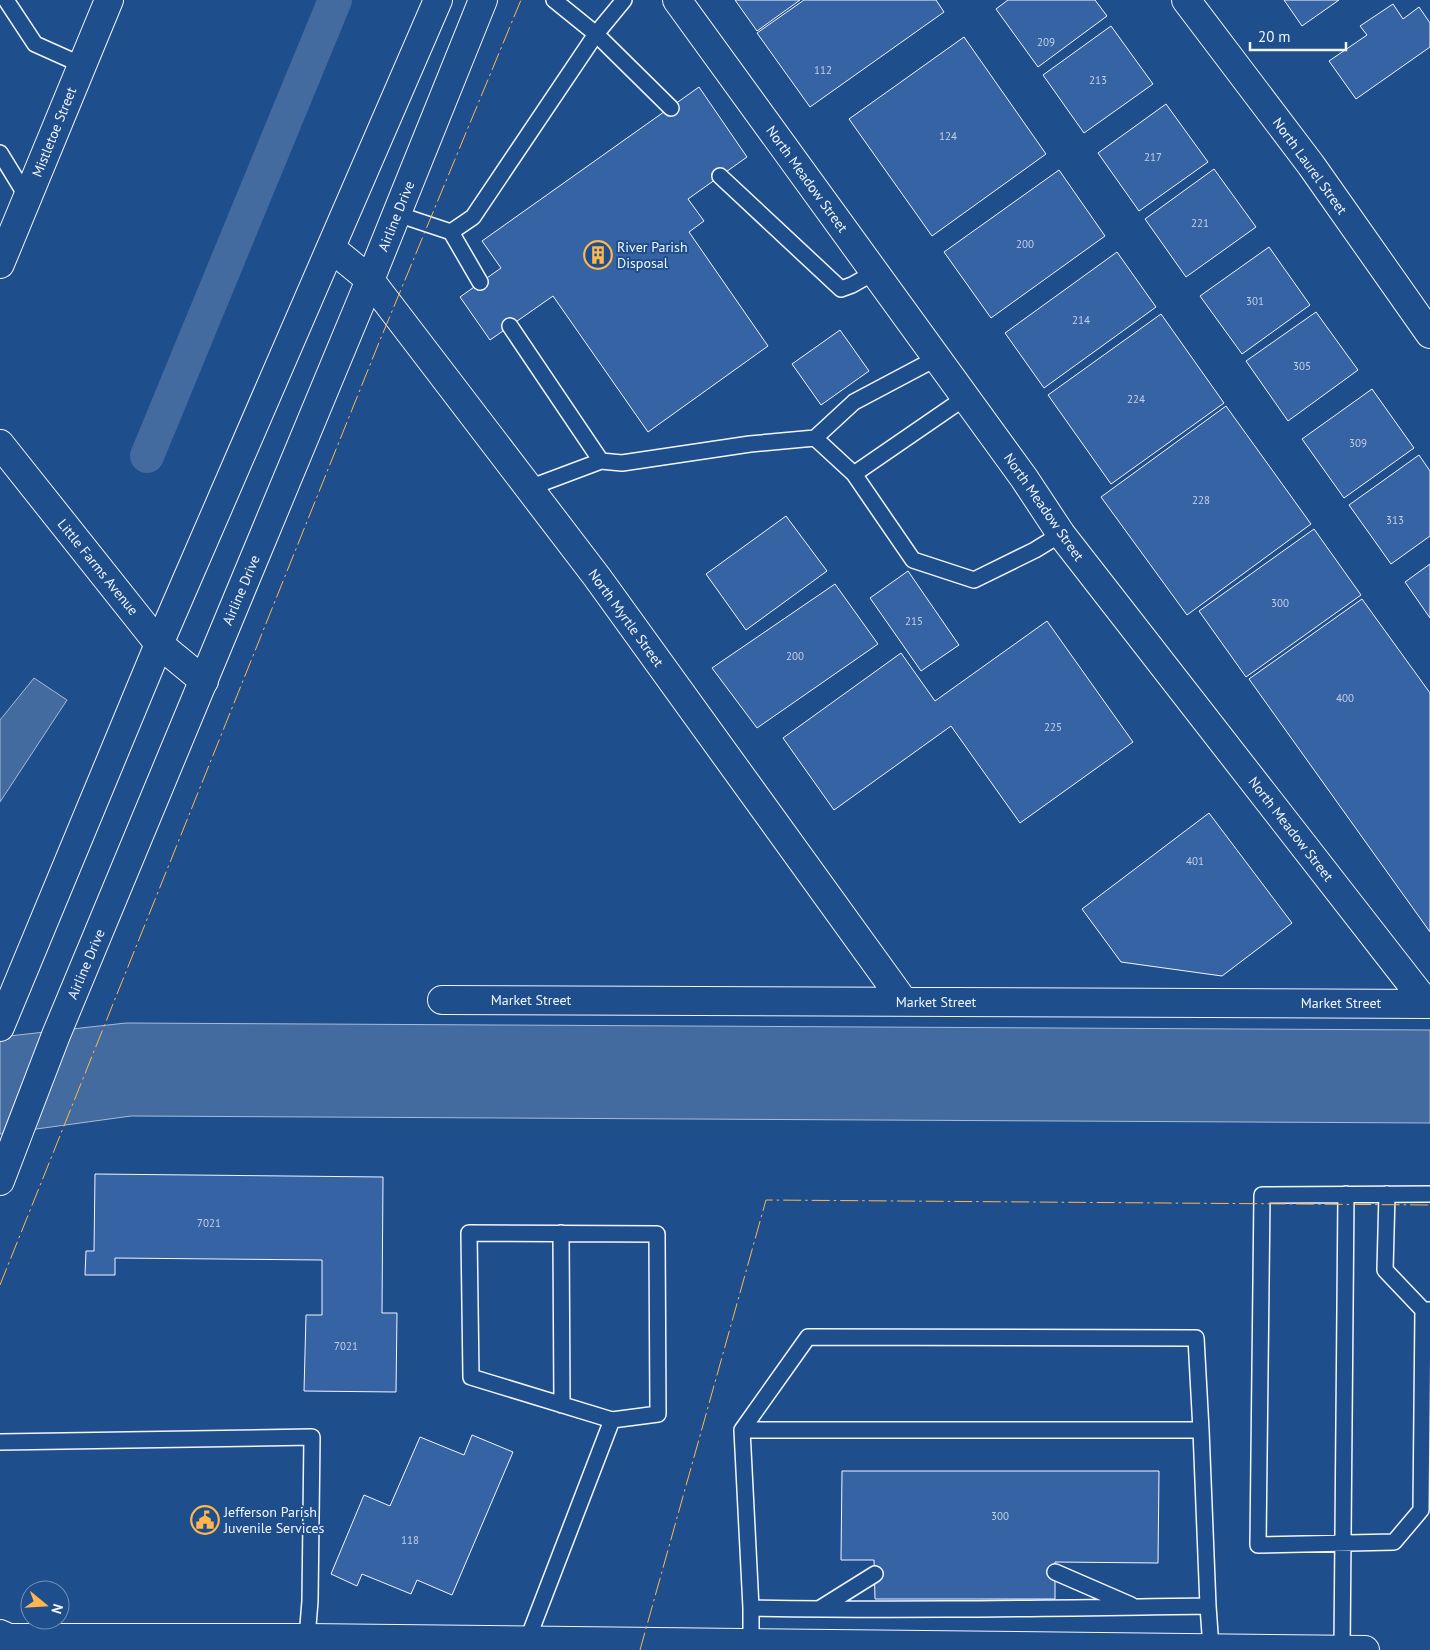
<svg xmlns="http://www.w3.org/2000/svg" width="1430" height="1650" font-family="'PT Sans',sans-serif">
  <style>
    .water { fill: #446ba0; stroke: #a8bbd7 }
    .lines { fill: none; stroke-linecap: round; stroke-linejoin: round }
    .canal { stroke: #446ba0; stroke-width: 34 }
    .building { fill: #3563a3; stroke: #f2f6ff }
    .lane-casing { stroke: #f2f6ff; stroke-width: 18 }
    .street-casing { stroke: #f2f6ff; stroke-width: 30 }
    .secondary-casing { stroke: #f2f6ff; stroke-width: 30 }
    .highway-casing { stroke: #f2f6ff; stroke-width: 30 }
    .lane { stroke: #1f4e8c; stroke-width: 15 }
    .street { stroke: #1f4e8c; stroke-width: 28 }
    .secondary { stroke: #1f4e8c; stroke-width: 28 }
    .highway { stroke: #1f4e8c; stroke-width: 28 }
    .power { stroke: #ffb74d; stroke-width: 1; stroke-dasharray: 18 4 2.5 4; stroke-linecap: butt }
    .labels { text-anchor: middle; stroke-width: 4; stroke-linejoin: round; paint-order: stroke }
    .number-label { font-size: 11px; fill: #c3d1e8 }
    .street-label { font-size: 14px; fill: #f2f6ff; stroke: #1f4e8c }
    .poi-label { font-size: 14px; fill: #f2f6ff; stroke: #1f4e8c; text-anchor: start }
  </style>
  <rect width="100%" height="100%" fill="#1f4e8c"/>
  <path class="water" d="M34,678l33,22 -67,102v-82z
    M126,1023l1304,7v93l-1299,-7 -131,18v-97z"/>
  <g class="lines">
    <path class="canal" d="M147,456l188,-456"/>
  </g>
  <path class="building" d="M735,0h65l-43,31z
    M804,0h132l8,12 -134,95 -53,-74z
    M1008,0h87l12,16 -69,51 -42,-58z
    M1284,0h55l-37,26z
    M1393,4l10,15 16,-12 11,16v24l-74,52 -27,-38 38,-26 -7,-9z
    M1111,26l42,58 -69,49 -41,-58z
    M964,37l82,117 -114,82 -83,-117z
    M699,87l48,70 -59,42 16,22 -15,11 79,114 -120,86 -95,-136 -63,44 -30,-43 41,-29 -19,-27z
    M1166,104l42,58 -69,49 -41,-58z
    M1214,169l42,58 -70,50 -41,-58z
    M1059,170l46,66 -114,82 -47,-66z
    M1269,247l41,58 -68,49 -42,-58z
    M1117,252l39,55 -112,81 -39,-55z
    M1316,312l42,58 -70,51 -42,-60z
    M1161,314l63,89 -113,81 -63,-89z
    M840,330l29,41 -48,34 -29,-41z
    M1372,389l42,59 -70,50 -42,-59z
    M1226,406l85,118 -124,91 -86,-118z
    M1419,455l11,16v65l-39,28 -42,-59z
    M786,516l41,55 -81,59 -40,-56z
    M1314,529l47,66 -115,82 -47,-66z
    M1430,564v54l-25,-36z
    M908,571l51,74 -38,26 -51,-73z
    M835,584l43,60 -121,84 -45,-60z
    M1362,599l68,94v239l-181,-253z
    M1047,621l86,121 -113,81 -69,-97 -117,84 -51,-72 118,-85 34,48z
    M1209,813l83,110 -70,53 -101,-14 -39,-53z
    M95,1174l288,3 -1,136h15l-1,79 -92,-1 2,-76h16v-55l-207,-2v17h-30l1,-24h8z
    M472,1435l41,17 -61,143 -35,-15 -6,14 -49,-20 -5,12 -26,-12 33,-79 26,11 30,-69 44,18z
    M842,1471h317l-1,92 -103,-1v37h-180l-1,-39h-33z"/>
  <g class="lines">
    <defs>
      <path id="lane" d="M6,0l29,44 47,21
        M554,0l42,34 75,74
        M0,153l27,44
        M720,176l121,113 11,-4 23,-13
        M397,214l54,18 22,-15 123,-183 28,-34
        M451,232l29,50
        M510,326l91,135
        M966,397l-112,77 59,86 61,20 61,-30 26,-16
        M815,438l39,-36 83,-44
        M529,488l72,-27 21,2 128,-19 65,-6 39,36
        M1387,1194l-2,76 38,40h7
        M561,1233l1,172
        M1423,1310l-2,200 -27,32 -136,3 4,-350 168,-1
        M742,1430h459l7,176c-153,2 -305,5 -457,2
        M0,1442l312,-5 -2,164 -3,37
        M1055,1572l76,33
        M1208,1606l3,42
        M819,1609l56,-35
        M527,1641l85,-221 -141,-43 -2,-144 188,1 1,180 -46,6
        M751,1643v-35l-9,-178 66,-93 388,1 5,92
        M1342,1650l4,-456"/>
      <path id="street" d="M677,0l347,478 37,56 366,470
        M1186,0l125,165 119,169
        M331,248l39,32 159,208 68,89 307,425
        M0,264l109,-264
        M0,444l159,200 45,37
        M442,1000l988,4"/>
      <path id="secondary" d="M0,1638h307l1058,12"/>
      <path id="highway" d="M0,1027l159,-383 279,-644
        M0,1181l56,-146 314,-755 113,-280
        M0,1634l9,4"/>
    </defs>
    <use href="#lane" class="lane-casing"/>
    <use href="#street" class="street-casing"/>
    <use href="#secondary" class="secondary-casing"/>
    <use href="#highway" class="highway-casing"/>
    <use href="#lane" class="lane"/>
    <use href="#street" class="street"/>
    <use href="#secondary" class="secondary"/>
    <use href="#highway" class="highway"/>
    <path class="power" d="M0,1285l378,-940 143,-345
      M640,1650l126,-450 664,5"/>
  </g>
  <defs>
    <symbol id="building-ring" viewBox="-11 -11 22 22"><circle r="9.5" fill="#1f4e8c" stroke="#ffb74d" stroke-width="1.5"/><path d="M-4-6H4V6H1V3H-1V6H-4ZM-2.5-4.3h1.7v1.8h-1.7ZM.8-4.3h1.7v1.8H.8ZM-2.5-1h1.7V.8h-1.7ZM.8-1h1.7V.8H.8Z" fill="#ffb74d"/></symbol>
    <symbol id="civic-ring" viewBox="-11 -11 22 22"><circle r="9.5" fill="#1f4e8c" stroke="#ffb74d" stroke-width="1.5"/><path d="M-.6-6.5H3V-4.5H.6V-3L4-1V1h2V6H-6V1h2V-1L-.6-3ZM-1.2 2.5V6h2.4V2.5Z" fill="#ffb74d"/></symbol>
  </defs>
  <g fill-rule="evenodd">
    <use href="#building-ring" x="582" y="239" width="32" height="32"/>
    <use href="#civic-ring" x="189" y="1504" width="32" height="32"/>
  </g>
  <g class="labels">
    <g class="number-label">
      <text x="1046" y="46">209</text>
      <text x="823" y="74">112</text>
      <text x="1098" y="84">213</text>
      <text x="948" y="140">124</text>
      <text x="1153" y="161">217</text>
      <text x="1200" y="227">221</text>
      <text x="1025" y="248">200</text>
      <text x="1255" y="305">301</text>
      <text x="1081" y="324">214</text>
      <text x="1302" y="370">305</text>
      <text x="1136" y="403">224</text>
      <text x="1358" y="447">309</text>
      <text x="1201" y="504">228</text>
      <text x="1395" y="524">313</text>
      <text x="1280" y="607">300</text>
      <text x="914" y="625">215</text>
      <text x="795" y="660">200</text>
      <text x="1345" y="702">400</text>
      <text x="1053" y="731">225</text>
      <text x="1195" y="865">401</text>
      <text x="209" y="1227">7021</text>
      <text x="346" y="1350">7021</text>
      <text x="1000" y="1520">300</text>
      <text x="410" y="1544">118</text>
    </g>
    <g class="street-label">
      <text transform="translate(54 132) rotate(-68)" y="5">Mistletoe Street</text>
      <text transform="translate(1310 166) rotate(54)" y="5">North Laurel Street</text>
      <text transform="translate(807 179) rotate(54)" y="5">North Meadow Street</text>
      <text transform="translate(396 216) rotate(-68)" y="5">Airline Drive</text>
      <text transform="translate(1044 507) rotate(55)" y="5">North Meadow Street</text>
      <text transform="translate(98 567) rotate(51)" y="5">Little Farms Avenue</text>
      <text transform="translate(241 590) rotate(-67)" y="5">Airline Drive</text>
      <text transform="translate(626 618) rotate(54)" y="5">North Myrtle Street</text>
      <text transform="translate(1291 829) rotate(52)" y="5">North Meadow Street</text>
      <text transform="translate(86 964) rotate(-67)" y="5">Airline Drive</text>
      <text x="531" y="1005">Market Street</text>
      <text x="936" y="1007">Market Street</text>
      <text x="1341" y="1008">Market Street</text>
    </g>
    <g class="poi-label">
      <text x="617" y="252">River Parish<tspan x="617" dy="16">Disposal</tspan></text>
      <text x="224" y="1517">Jefferson Parish<tspan x="224" dy="16">Juvenile Services</tspan></text>
    </g>
  </g>
  <g transform="translate(45 1605) rotate(108)"><circle r="24" fill="#1f4e8c" stroke="#7391ba"/>
  <path d="M0-4L9 19L0 12L-9 19Z" fill="#ffb74d"/>
  <text y="-8" font-size="14" font-weight="bold" text-anchor="middle" fill="#f2f6ff">N</text>
  </g>
  <path d="M1250 42v8h96v-8" fill="none" stroke="#f2f6ff" stroke-width="2.5"/>
  <text x="1258" y="42" font-size="15" fill="#f2f6ff" stroke="#1f4e8c" stroke-width="4" paint-order="stroke">20 m</text>
</svg>
